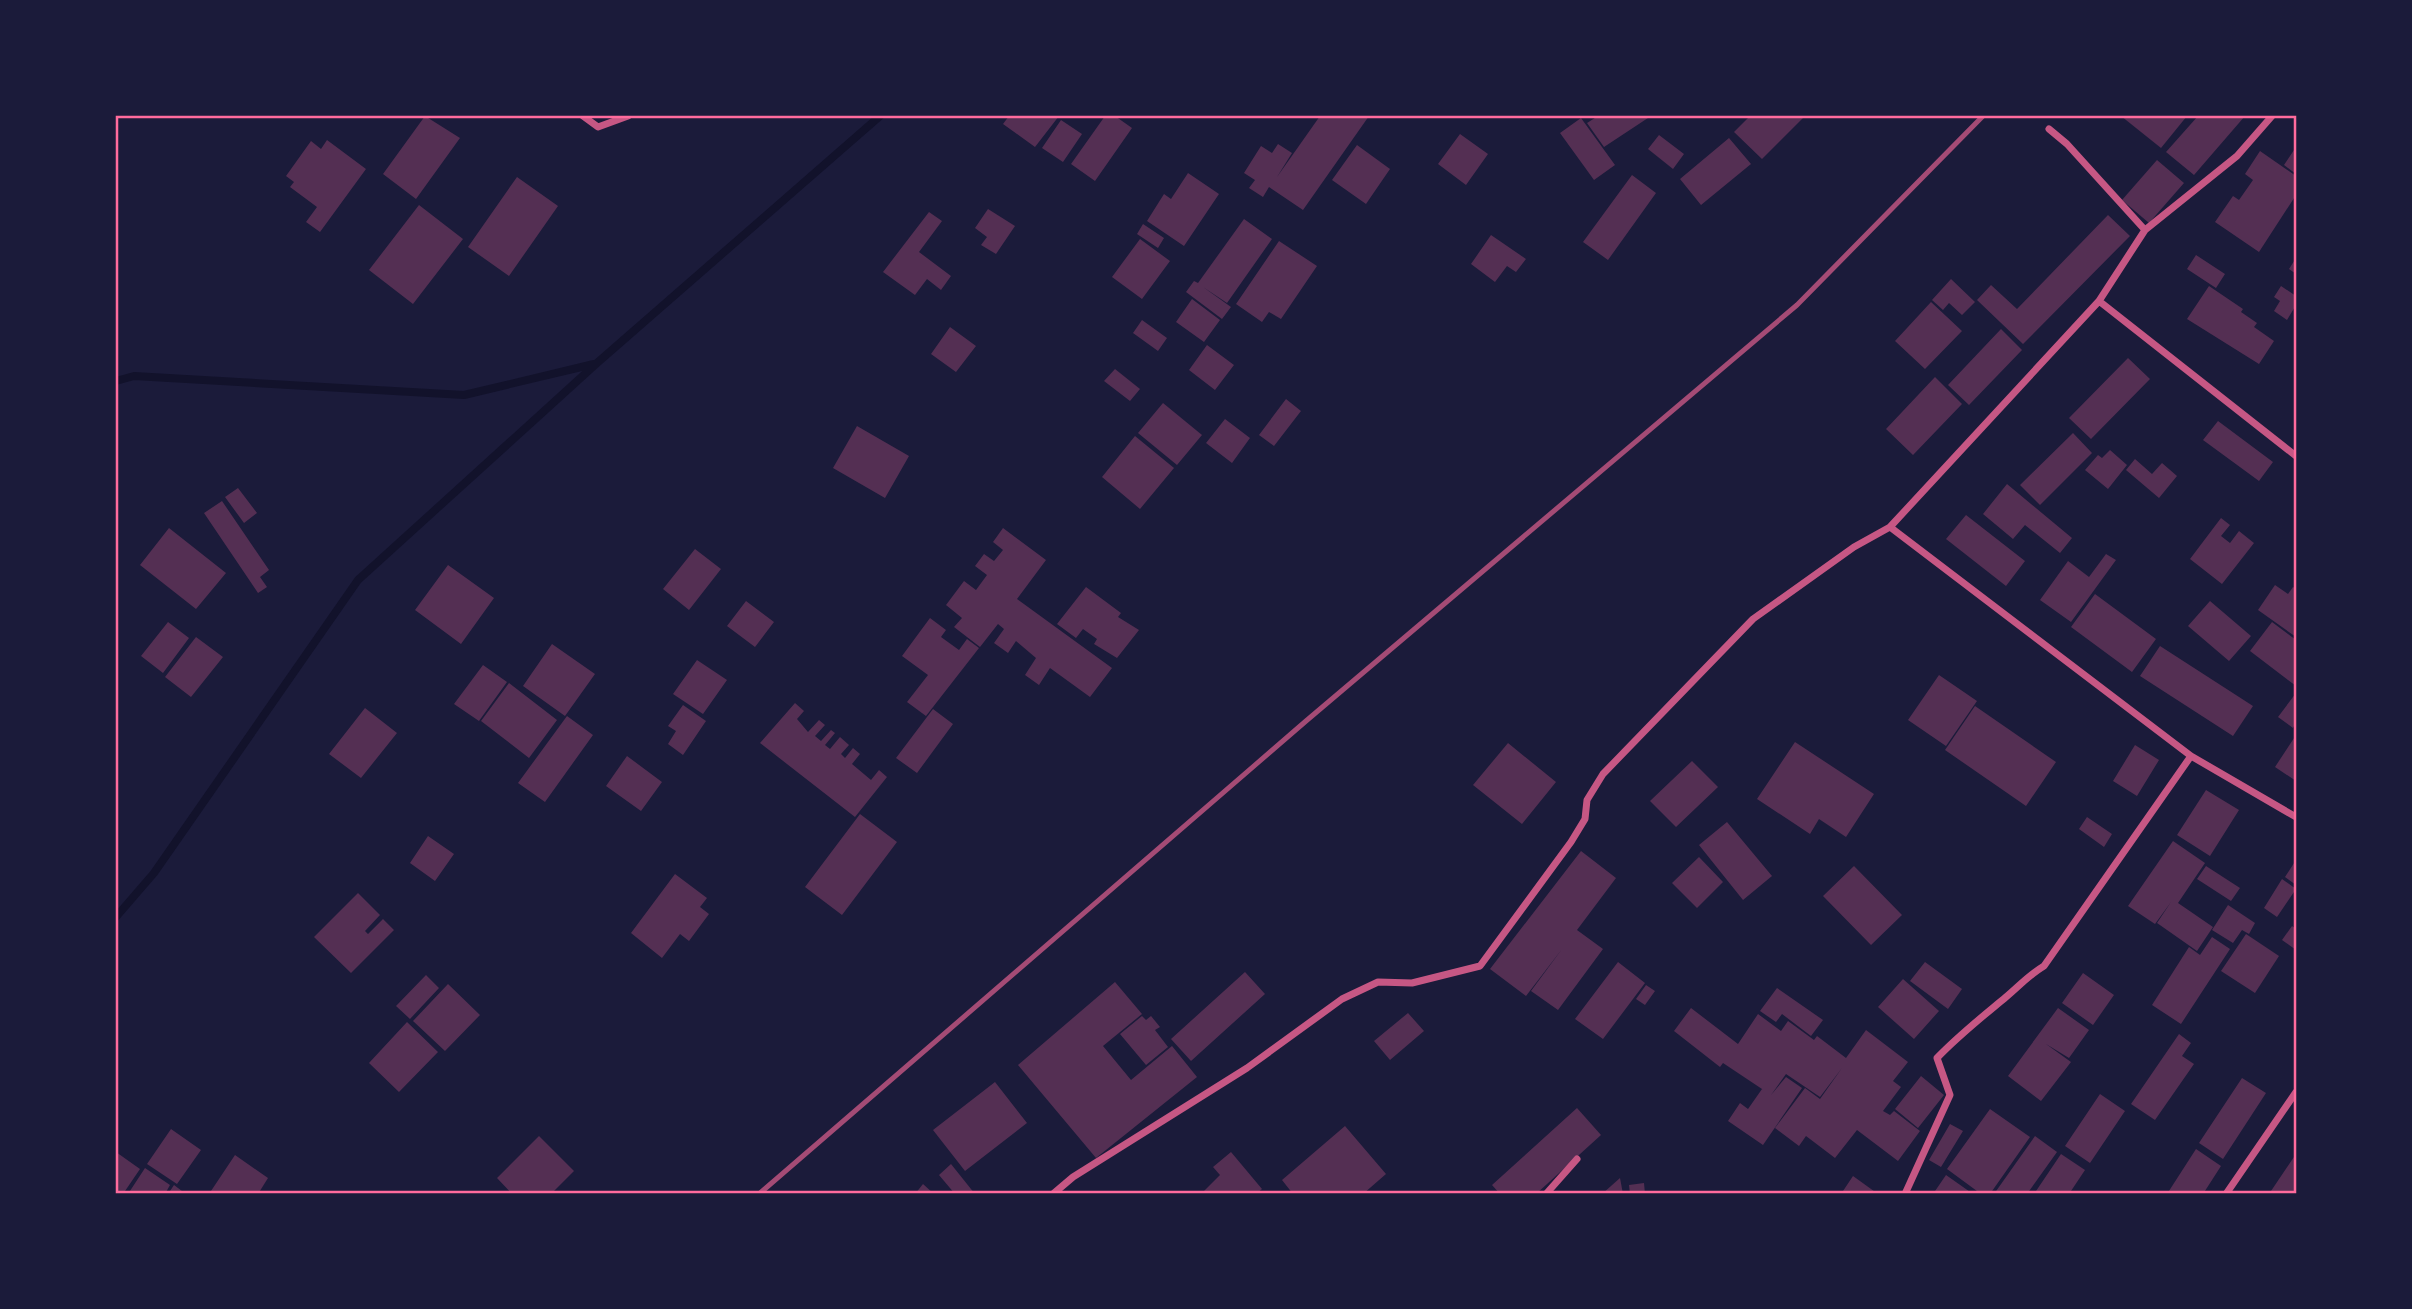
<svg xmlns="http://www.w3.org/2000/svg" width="2412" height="1309" font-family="Arial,sans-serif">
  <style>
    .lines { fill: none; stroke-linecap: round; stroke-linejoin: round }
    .stream { stroke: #12122b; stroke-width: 8 }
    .building { fill: #542f53 }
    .minor { stroke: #c65784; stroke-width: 7 }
    .rail { stroke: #a44b75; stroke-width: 5 }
    .neatline { fill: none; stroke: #ff6b9d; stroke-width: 2.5 }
  </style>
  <rect width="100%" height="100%" fill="#1b1b3a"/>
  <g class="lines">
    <path class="stream" d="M116,381l18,-5 330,19 130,-31
      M116,917l38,-44 204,-293 239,-217 283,-247"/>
  </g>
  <path class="building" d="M425,116l35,22 -44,61 -33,-25z
    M1009,116h50l-24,31 -32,-23z
    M1105,116h10l17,12 -37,53 -24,-17z
    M1320,116h49l-66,94 -34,-23 -6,10 -14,-9 6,-8 -11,-7 17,-27 11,7 6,-9 14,9 -15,24z
    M1598,116h53l-47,31 -17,-24z
    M1750,116h55l-43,43 -28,-27z
    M2121,116h66l-26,32z
    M2198,116h47l-51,59 -28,-23z
    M1581,118l34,47 -21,15 -34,-47z
    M1061,120l21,14 -19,28 -21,-14z
    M1460,134l28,20 -22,31 -28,-21z
    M1659,135l25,19 -11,15 -25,-20z
    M1729,138l22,26 -50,41 -21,-26z
    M327,140l39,29 -46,63 -14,-10 11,-15 -27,-20 4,-5 -8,-6 25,-35 10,8z
    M1357,145l33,24 -24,35 -34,-24z
    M2296,147v27l-12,-9z
    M2260,151l36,25v19l-37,57 -44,-30 18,-26 6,4 14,-20 -8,-6z
    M2157,160l27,23 -35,40 -27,-23z
    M1188,173l31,21 -35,52 -37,-25 17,-27 7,5z
    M1632,175l24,18 -48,67 -25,-18z
    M517,177l41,29 -49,70 -41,-29z
    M419,205l44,34 -50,65 -44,-34z
    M988,209l27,17 -19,28 -15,-9 6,-8 -12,-9z
    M929,212l13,9 -23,31 32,24 -10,14 -14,-11 -12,16 -32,-23z
    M2108,215l22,21 -107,108 -46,-44 14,-15 26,24z
    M1244,219l28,20 -45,64 -24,-16 28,20 -9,12 -36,-27 8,-11 4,2z
    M1143,224l21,14 -6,10 -21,-14z
    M1491,235l35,24 -10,13 -9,-6 -12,16 -24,-18z
    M1140,239l30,22 -28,38 -30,-22z
    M1279,241l38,25 -36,53 -12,-7 -7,10 -26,-18z
    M2196,255l29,19 -9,14 -29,-19z
    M2296,258v16l-7,-5z
    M1951,279l24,23 -13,13 -13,-12 -6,7 -11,-10z
    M2209,286l34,23 -2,3 16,11 -3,4 20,14 -15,23 -72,-45z
    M2281,286l15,10v9l-9,15 -13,-9 6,-10 -6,-4z
    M1192,299l28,21 -16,22 -28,-20z
    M1931,302l31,29 -37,38 -30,-28z
    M1142,320l25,18 -9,13 -25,-18z
    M950,327l26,19 -20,26 -25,-18z
    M2001,329l21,21 -53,55 -21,-20z
    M1207,345l27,20 -19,25 -26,-20z
    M2128,358l22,21 -59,60 -22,-21z
    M1115,369l25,20 -10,12 -26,-20z
    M1935,377l27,27 -49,51 -27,-26z
    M1286,399l15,12 -27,35 -15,-11z
    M1163,403l39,32 -25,30 -39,-32z
    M1225,419l25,19 -18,25 -26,-20z
    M2218,421l55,41 -14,19 -56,-41z
    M857,426l52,30 -24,42 -52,-30z
    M2073,433l19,20 -52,52 -20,-20z
    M1135,436l39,32 -34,41 -38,-32z
    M2110,450l17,15 -19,24 -23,-19 13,-15 4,3z
    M2135,459l17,15 10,-11 15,13 -18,22 -33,-28z
    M2007,484l65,54 -12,15 -35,-28 -12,14 -30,-25z
    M238,488l19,25 -13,10 -19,-26z
    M222,501l47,69 -9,7 7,10 -9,6 -54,-80z
    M1966,515l59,46 -19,25 -60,-47z
    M2221,518l9,7 -9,11 9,7 9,-12 15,12 -32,41 -32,-25z
    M169,528l57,45 -30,36 -56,-44z
    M1003,528l43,32 -29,39 95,69 -22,29 -40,-29 -11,17 -14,-10 11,-17 -20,-17 -8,12 -14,-10 10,-14 -6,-5 -18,23 -26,-20 8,-9 -16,-13 18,-24 12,9 11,-15 -12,-9 9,-12 10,7 9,-11 -10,-8z
    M695,549l26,20 -32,41 -26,-21z
    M2106,554l10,6 -45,62 -31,-22 28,-39 21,16z
    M448,565l46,33 -33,46 -46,-34z
    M2275,585l13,9 5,-7 3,2v48l-38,-27z
    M1086,587l35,26 -3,4 21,13 -22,28 -23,-14 3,-5 -14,-10 -7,9 -19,-14z
    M2095,594l61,45 -24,33 -61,-45z
    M746,601l28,21 -19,25 -28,-21z
    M2210,601l41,35 -22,25 -41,-35z
    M930,618l16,12 -5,7 18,13 8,-11 12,9 -53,68 -19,-14 21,-27 -26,-19z
    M168,622l21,16 -26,35 -22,-17z
    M2272,622l24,18v46l-46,-35z
    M196,637l27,20 -32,40 -26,-20z
    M552,644l43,30 -30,42 -42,-30z
    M2160,646l93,60 -20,30 -93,-60z
    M697,660l30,20 -24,34 -30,-20z
    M483,665l24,17 -28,39 -25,-17z
    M1939,675l38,26 -31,45 -38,-26z
    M509,683l48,37 -28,38 -48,-37z
    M2296,693v29l-3,6 -15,-11z
    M795,703l9,8 -7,8 11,13 11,-12 6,5 -10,11 6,5 10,-11 4,3 -10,12 5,4 10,-12 9,8 -8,9 4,4 8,-10 7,6 -8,10 19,16 8,-10 8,7 -32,40 -95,-74z
    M683,705l23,16 -23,34 -15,-11 8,-13 -8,-5z
    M1975,706l81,56 -30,44 -81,-56z
    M365,708l32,25 -36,45 -32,-24z
    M933,709l20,15 -36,49 -21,-15z
    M567,716l26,19 -48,67 -27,-19z
    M2296,735v46l-21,-14z
    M1795,742l79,52 -28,43 -27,-18 -9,15 -53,-35z
    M1508,743l48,39 -34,42 -49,-39z
    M2135,745l24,15 -22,36 -24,-15z
    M627,756l35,26 -21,29 -35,-25z
    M1692,761l26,26 -42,40 -26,-26z
    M2206,790l33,20 -29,46 -33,-21z
    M860,814l37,28 -55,73 -37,-28z
    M2087,817l25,17 -8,13 -25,-18z
    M1727,822l45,54 -29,24 -44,-55z
    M428,836l26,18 -19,27 -25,-18z
    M2173,841l32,22 -27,40 35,24 -16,24 -40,-28 14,-21 -16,22 -27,-18z
    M1581,851l35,27 -39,52 26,19 -45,61 -27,-19 31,-42 -36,47 -36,-27z
    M1699,857l24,25 -26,26 -25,-25z
    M2296,860v25l-11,-8z
    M1854,866l48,49 -31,30 -48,-49z
    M2206,866l34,22 -9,13 -34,-22z
    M675,874l32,24 -7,9 9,7 -20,27 -9,-7 -18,24 -31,-25z
    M2282,879l14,10 -19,28 -13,-9z
    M358,893l22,22 -15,16 3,3 15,-15 11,11 -43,43 -37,-36z
    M2228,905l27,18 -6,11 -7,-4 -9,13 -21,-13z
    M2292,926l4,3v21l-14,-10z
    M2246,934l33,22 -24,37 -34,-22z
    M2212,937l18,12 -49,75 -29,-19 37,-58 11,8z
    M1618,962l27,21 -42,56 -28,-20z
    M1925,962l37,27 -14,20 -38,-28z
    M1245,972l20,22 -74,67 -20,-22z
    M2083,973l31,22 -21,30 -31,-22z
    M426,975l13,13 -29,31 -14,-13z
    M1903,979l36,32 -25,28 -36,-32z
    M1115,982l27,32 -39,32 28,34 41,-34 25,31 -101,81 -78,-93z
    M448,984l32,31 -35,36 -32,-30z
    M1646,985l9,6 -10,14 -9,-6z
    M1777,988l46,32 -12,16 -29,-22 -6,8 -16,-11z
    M1691,1008l47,36 20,-30 23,17 7,-10 26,19 3,-4 29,22 20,-28 42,32 -15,19 8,6 -18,24 7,4 4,-4 26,20 -22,30 -41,-31 -22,28 -29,-22 -7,10 -24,-18 30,-40 15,11 22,-31 -22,29 -34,-23 -15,21 15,-18 16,11 -39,57 -35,-24 12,-18 8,6 14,-20 6,4 -45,-30 -3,4 -46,-36z
    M2058,1008l31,22 -20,28 -23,-14 25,18 -30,39 -33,-25z
    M1408,1013l16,18 -34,29 -16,-19z
    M1142,1016l4,4 5,-4 9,11 -5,3 13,17 -22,18 -26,-31z
    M407,1022l31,30 -39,40 -30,-29z
    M2179,1034l12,9 -9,13 12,8 -39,56 -24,-16z
    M1921,1076l23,19 -26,33 -23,-19z
    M2242,1078l24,15 -43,66 -24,-16z
    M995,1082l32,41 -62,48 -32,-41z
    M2100,1094l25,17 -35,52 -25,-17z
    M1577,1108l24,27 -65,59h-36l-8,-9z
    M1990,1109l40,28 -40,57h-9l-34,-25z
    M1950,1124l13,7 -22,36 -12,-7z
    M1345,1126l41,48 -23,20h-70l-11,-14z
    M171,1129l30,21 -24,34 -30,-20z
    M539,1136l35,35 -23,23h-39l-15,-16z
    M2035,1136l22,16 -30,42h-33z
    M2196,1149l25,17 -18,28h-36z
    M116,1152l24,17 -17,25 -7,-2z
    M1231,1152l31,37 -6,5h-55l19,-19 -7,-8z
    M2061,1154l24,16 -16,24h-35z
    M2296,1154v40h-22l-3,-3z
    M235,1155l33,23 -10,16h-49z
    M951,1164l24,30h-20l-16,-19z
    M145,1168l25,17 -5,9h-37z
    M1946,1175l27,19h-40z
    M1853,1176l25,18h-37z
    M1620,1178l3,16h-21z
    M1644,1183l1,11h-15l-1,-9z
    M923,1184l11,10h-19z
    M174,1185l12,9h-18z"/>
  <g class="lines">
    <path class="minor" d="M583,116l15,11 30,-11
      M2049,129l18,15 78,86
      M2099,301l197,155
      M1890,527l301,229 105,61
      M1053,1194l20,-17 174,-109 95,-69 36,-17 34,1 68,-17 91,-124 14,-23 2,-19 16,-26 150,-155 101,-72 36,-20 209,-226 46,-71 92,-74 35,-40
      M1546,1194l31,-35
      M1905,1194l45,-99 -13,-37c22,-23 45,-41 69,-61 13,-11 23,-22 38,-31l147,-210
      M2226,1194l70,-102"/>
    <path class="rail" d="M759,1194l547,-473 491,-416 186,-189"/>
  </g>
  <rect width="2412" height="1309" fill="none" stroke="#1b1b3a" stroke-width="234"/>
  <rect x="117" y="117" width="2178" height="1075" class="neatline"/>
</svg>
